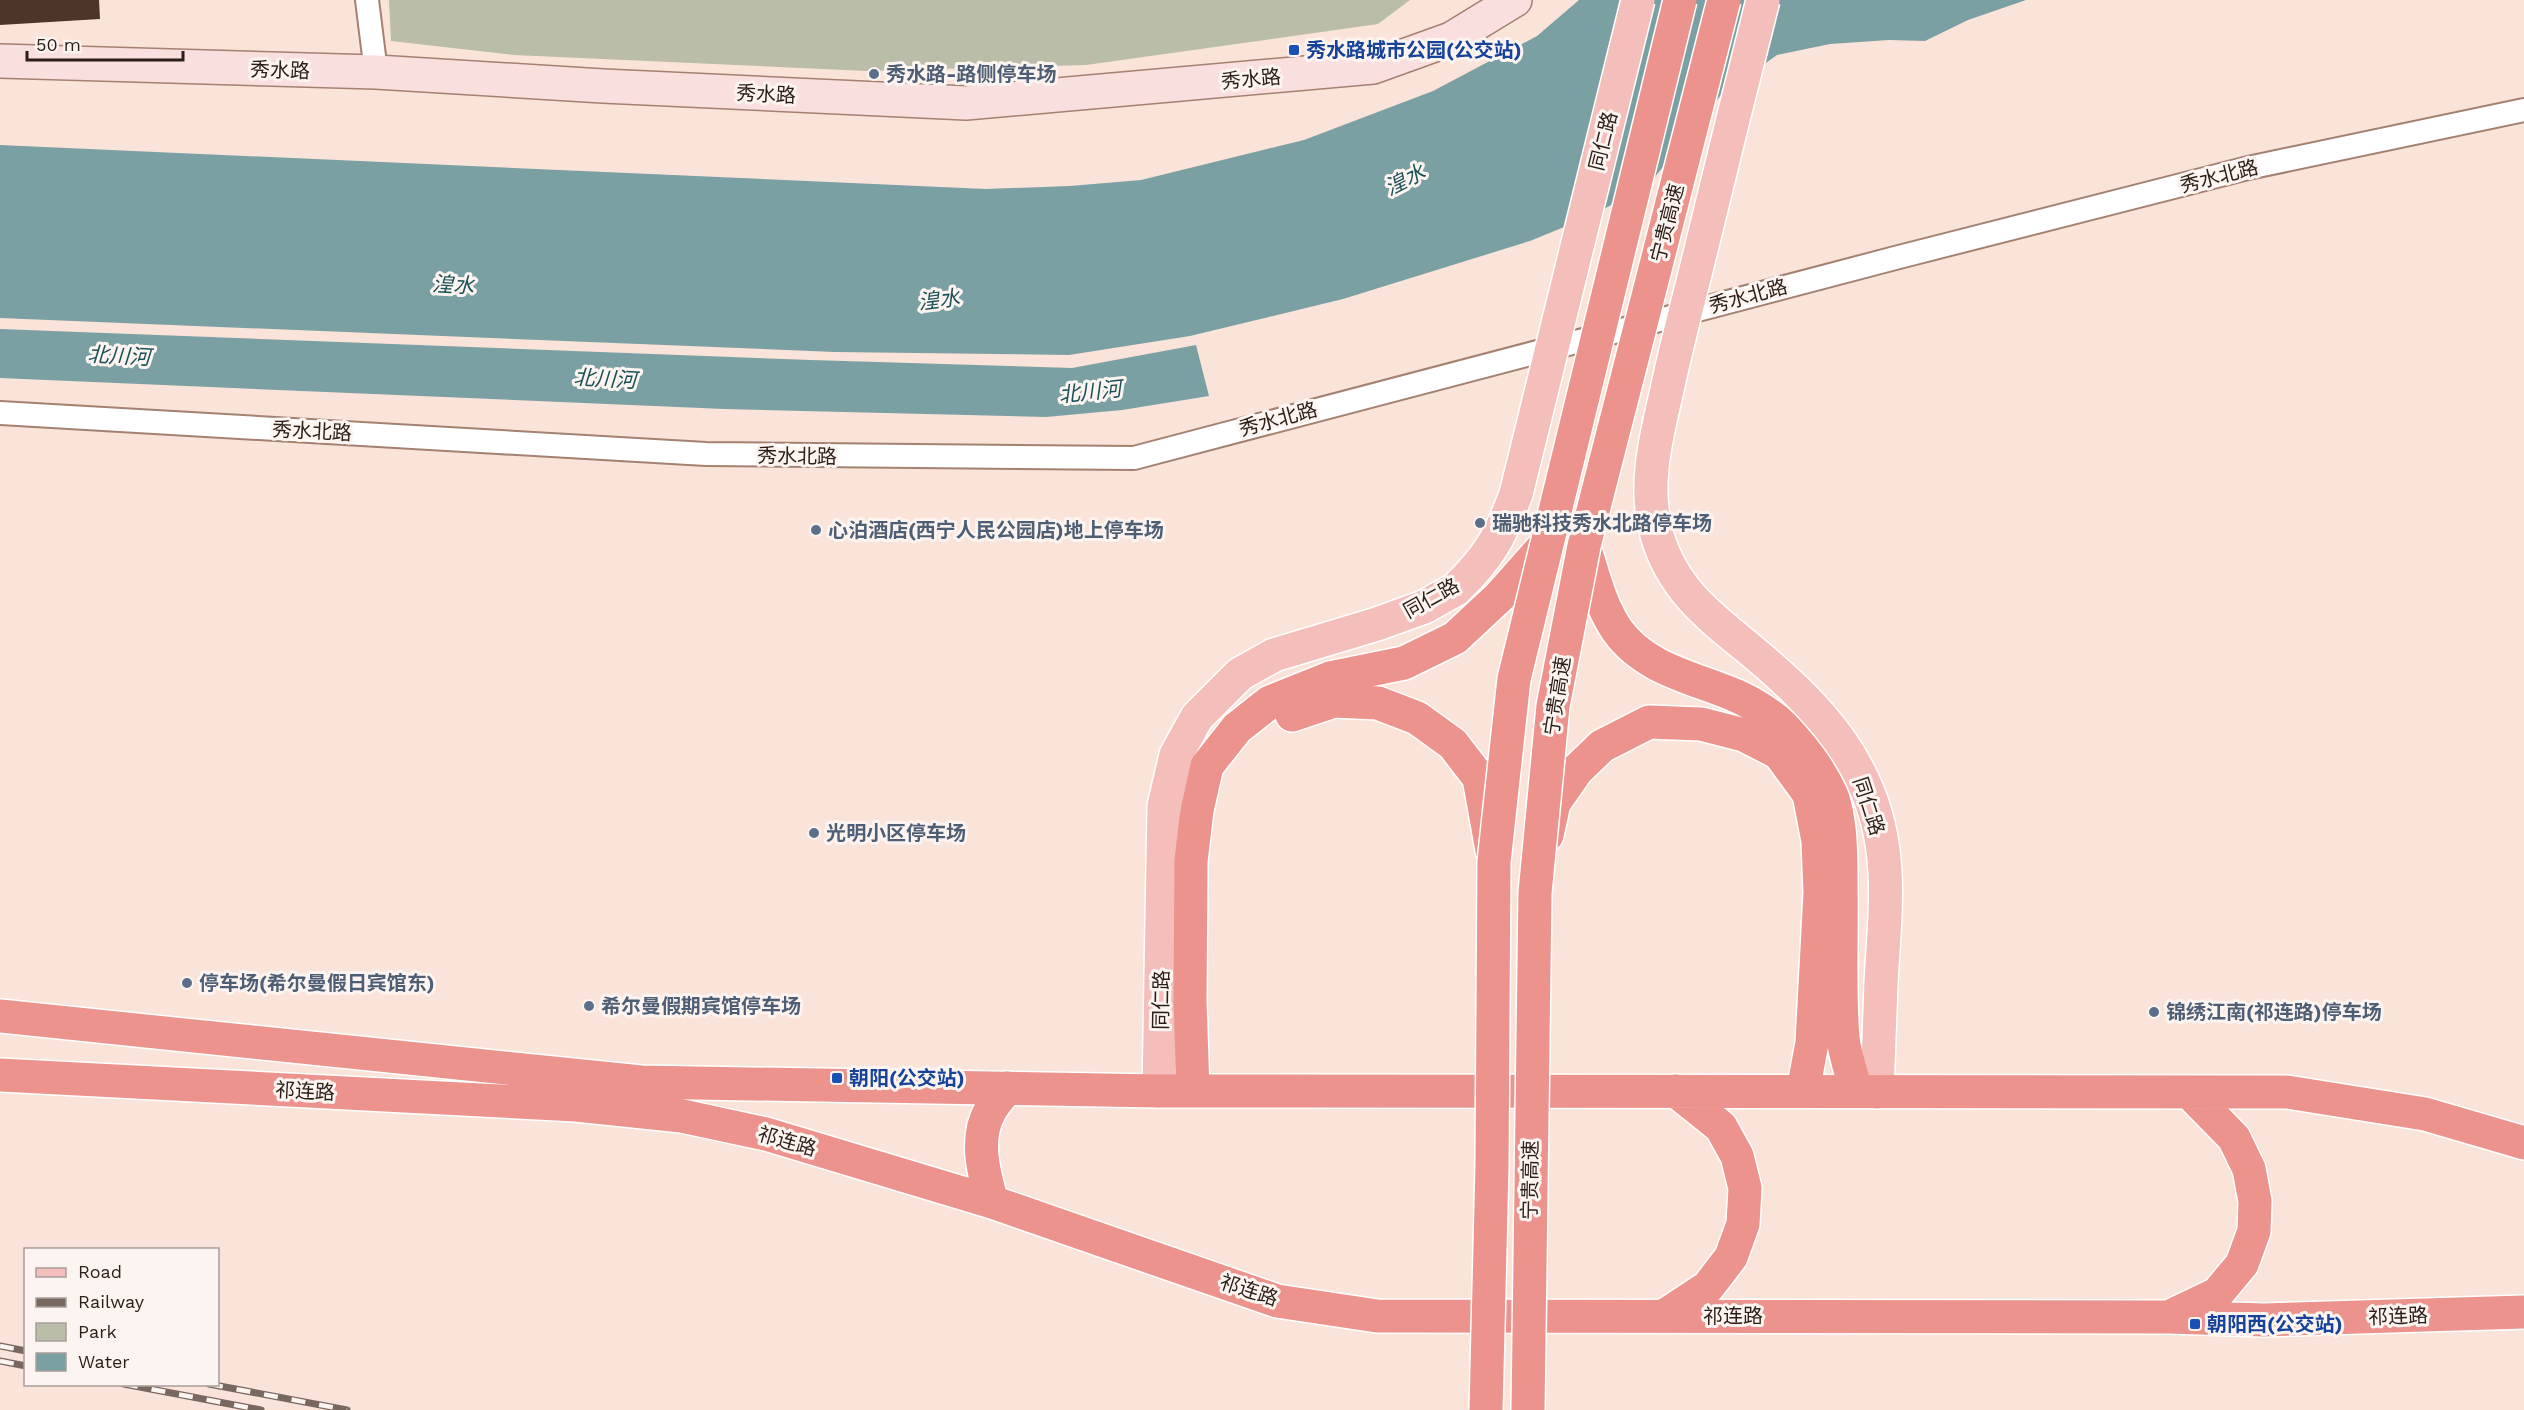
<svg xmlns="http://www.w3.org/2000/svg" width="2524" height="1410" font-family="'Work Sans','Noto Sans SC',sans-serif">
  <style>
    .green { fill: #babda7 }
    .water { fill: #7ba0a3 }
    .building { fill: #4d3529 }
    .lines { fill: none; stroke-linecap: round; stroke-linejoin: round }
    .street-casing { stroke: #a48171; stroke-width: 26 }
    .secondary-casing { stroke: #a48171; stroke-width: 36 }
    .primary-casing { stroke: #fff; stroke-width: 36 }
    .highway-casing { stroke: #fff; stroke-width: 36 }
    .street { stroke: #fff; stroke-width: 22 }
    .secondary { stroke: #f9dfdd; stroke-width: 33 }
    .primary { stroke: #f4bebb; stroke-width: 33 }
    .highway { stroke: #ec938d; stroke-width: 33 }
    .rail-casing { stroke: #796860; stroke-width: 7 }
    .rail { stroke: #fcf4f0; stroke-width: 4.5; stroke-dasharray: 14; stroke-linecap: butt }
    .primary-bridge-casing { stroke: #fff; stroke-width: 36; stroke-linecap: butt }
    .highway-bridge-casing { stroke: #fff; stroke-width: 36; stroke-linecap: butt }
    .primary-bridge { stroke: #f4bebb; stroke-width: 33 }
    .highway-bridge { stroke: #ec938d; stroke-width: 33 }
    .transit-dot { fill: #1a4fb4; stroke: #fcf4f0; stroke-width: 2 }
    .service-dot { fill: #5c6f8a; stroke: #fcf4f0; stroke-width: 2 }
    .labels { text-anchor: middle; stroke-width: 6; stroke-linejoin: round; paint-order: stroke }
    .transit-label { font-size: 20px; font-weight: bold; fill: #164399; stroke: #fcf4f0; text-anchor: start }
    .street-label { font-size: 20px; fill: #2b1e17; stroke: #fcf4f0 }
    .service-label { font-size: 20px; font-weight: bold; fill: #4e5e75; stroke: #fcf4f0; text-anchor: start }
    .water-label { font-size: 21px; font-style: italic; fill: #1b5156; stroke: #fcf4f0 }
  </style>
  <rect width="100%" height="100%" fill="#fae3d8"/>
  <path class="green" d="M389,0h1021l-32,24 -292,41 -219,6 -353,-16 -123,-14z"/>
  <path class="water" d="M1579,0h447l-58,20 -43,21 -36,-1 -59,4 -53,11 -56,40 -67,83 -17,14 -51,26 -56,23 -187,58 -153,37 -121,19 -234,-3 -835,-34v-173l986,44 84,-3 71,-6 163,-40 129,-49 104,-55z
    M0,329l811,31 261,8 124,-23 13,51 -87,14 -76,7 -322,-8 -724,-31z"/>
  <path class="building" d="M0,0h99l1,19 -100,6z"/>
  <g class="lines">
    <defs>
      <path id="street" d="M367,0l9,72
        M0,413l706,41 428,4 765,-201 349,-89 276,-58"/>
      <path id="secondary" d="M0,61l376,11 227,14 363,17 407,-36 78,-28 64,-39"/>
      <path id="primary" d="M1159,1091l5,-285 12,-51 21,-38 43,-43 34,-19 103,-31 47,-17 32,-18
        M1877,1092l4,-108"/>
      <path id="highway" d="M1584,546c9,28 16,59 33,84 29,41 80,48 122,67 36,17 65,45 85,80 18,32 17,75 17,111 1,50 -2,101 2,150 2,18 9,36 13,53
        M1292,715l42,-14 44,2 39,15 36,26 26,34 13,72
        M1547,835l7,-32 23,-33 25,-24 47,-24 52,2 43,11 35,18 30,41 9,47 2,52 -8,150 -9,48
        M0,1016l641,66 518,9 1128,1 138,22 99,29
        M0,1075l576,30 106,11 84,18 226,68 285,99 100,15 792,1 95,3 260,-8
        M1193,1091l-3,-90 1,-140 6,-51 10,-44 30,-38 33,-26 60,-24 74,-15 51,-25 45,-42 47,-53
        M992,1202c-8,-28 -18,-63 -2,-91 4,-8 11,-15 17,-23
        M2173,1315l44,-21 25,-30 12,-33 1,-30 -6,-32 -15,-31 -45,-46
        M1664,1316l44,-29 23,-30 12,-33 2,-36 -8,-32 -16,-29 -45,-36"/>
    </defs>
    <use href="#street" class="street-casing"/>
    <use href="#secondary" class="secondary-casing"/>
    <use href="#primary" class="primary-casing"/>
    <use href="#highway" class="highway-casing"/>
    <use href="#street" class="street"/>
    <use href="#secondary" class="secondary"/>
    <use href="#primary" class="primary"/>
    <use href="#highway" class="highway"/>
    <defs>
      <path id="rail" d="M0,1346l26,5
        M0,1361l26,5
        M124,1384l137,26
        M209,1384l138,26"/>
    </defs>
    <use href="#rail" class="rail-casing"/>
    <use href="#rail" class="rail"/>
    <defs>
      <path id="primary-bridge" d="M1763,0c-23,91 -46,183 -68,274 -10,39 -20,78 -28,116 -11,47 -24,97 -10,145 15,52 49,79 90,112 70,58 128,116 137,212 4,41 -1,84 -3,125
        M1456,589c34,-33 44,-52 60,-95l122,-494"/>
      <path id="highway-bridge" d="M1486,1410l6,-244 2,-304 20,-183 166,-679
        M1528,1410l7,-517 18,-187 31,-160 140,-546"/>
    </defs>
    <use href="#primary-bridge" class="primary-bridge-casing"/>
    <use href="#highway-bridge" class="highway-bridge-casing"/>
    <use href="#primary-bridge" class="primary-bridge"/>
    <use href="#highway-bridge" class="highway-bridge"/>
  </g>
  <g class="transit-dot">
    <rect x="1288" y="44" width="12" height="12" rx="3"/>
    <rect x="831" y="1072" width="12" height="12" rx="3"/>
    <rect x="2189" y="1318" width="12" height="12" rx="3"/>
  </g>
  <g class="service-dot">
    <circle cx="874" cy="74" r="6"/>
    <circle cx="1480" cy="523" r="6"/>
    <circle cx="816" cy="530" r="6"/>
    <circle cx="814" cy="833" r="6"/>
    <circle cx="187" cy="983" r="6"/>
    <circle cx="589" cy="1006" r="6"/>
    <circle cx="2154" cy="1012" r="6"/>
  </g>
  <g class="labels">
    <g class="transit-label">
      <text x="1306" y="57">秀水路城市公园(公交站)</text>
      <text x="849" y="1085">朝阳(公交站)</text>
      <text x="2207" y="1331">朝阳西(公交站)</text>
    </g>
    <g class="street-label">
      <text transform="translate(280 70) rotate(2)" y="7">秀水路</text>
      <text transform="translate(1251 79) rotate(-5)" y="7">秀水路</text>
      <text transform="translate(766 94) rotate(3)" y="7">秀水路</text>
      <text transform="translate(1603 141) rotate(-76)" y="7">同仁路</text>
      <text transform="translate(2219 176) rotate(-14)" y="7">秀水北路</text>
      <text transform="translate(1667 223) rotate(-76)" y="7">宁贵高速</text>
      <text transform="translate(1748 296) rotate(-15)" y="7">秀水北路</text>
      <text transform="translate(1278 419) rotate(-15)" y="7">秀水北路</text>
      <text transform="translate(312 431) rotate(3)" y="7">秀水北路</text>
      <text transform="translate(797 456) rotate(1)" y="7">秀水北路</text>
      <text transform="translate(1431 598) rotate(-29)" y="7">同仁路</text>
      <text transform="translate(1557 696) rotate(-81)" y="7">宁贵高速</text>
      <text transform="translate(1869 806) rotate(72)" y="7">同仁路</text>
      <text transform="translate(1161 1000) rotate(-89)" y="7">同仁路</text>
      <text transform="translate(305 1091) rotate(3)" y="7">祁连路</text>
      <text transform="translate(787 1141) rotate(16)" y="7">祁连路</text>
      <text transform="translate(1530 1180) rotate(-89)" y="7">宁贵高速</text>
      <text transform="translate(1249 1290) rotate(18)" y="7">祁连路</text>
      <text x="1733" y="1323">祁连路</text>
      <text transform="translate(2398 1316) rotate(-2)" y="7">祁连路</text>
    </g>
    <g class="service-label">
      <text x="886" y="81">秀水路-路侧停车场</text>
      <text x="1492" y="530">瑞驰科技秀水北路停车场</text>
      <text x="828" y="537">心泊酒店(西宁人民公园店)地上停车场</text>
      <text x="826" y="840">光明小区停车场</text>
      <text x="199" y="990">停车场(希尔曼假日宾馆东)</text>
      <text x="601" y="1013">希尔曼假期宾馆停车场</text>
      <text x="2166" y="1019">锦绣江南(祁连路)停车场</text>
    </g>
    <g class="water-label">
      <text transform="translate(1405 180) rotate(-27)" y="7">湟水</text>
      <text transform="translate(453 285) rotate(3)" y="7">湟水</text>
      <text transform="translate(939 300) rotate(-7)" y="7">湟水</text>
      <text transform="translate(119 356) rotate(3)" y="7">北川河</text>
      <text transform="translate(605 379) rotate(3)" y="7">北川河</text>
      <text transform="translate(1090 392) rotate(-6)" y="7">北川河</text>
    </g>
  </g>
  <rect x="24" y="1248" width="195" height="138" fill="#fcf4f0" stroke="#a89e99" stroke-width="1.5"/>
  <rect x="36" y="1268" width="30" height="9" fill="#f4bebb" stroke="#a89e99" stroke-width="1.5"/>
  <text x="78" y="1278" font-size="18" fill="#2b1e17">Road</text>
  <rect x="36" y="1298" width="30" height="9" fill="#796860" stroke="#a89e99" stroke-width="1.5"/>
  <text x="78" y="1308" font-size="18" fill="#2b1e17">Railway</text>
  <rect x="36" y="1323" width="30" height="18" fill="#babda7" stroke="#a89e99" stroke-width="1.5"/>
  <text x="78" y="1338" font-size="18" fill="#2b1e17">Park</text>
  <rect x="36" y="1353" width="30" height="18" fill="#7ba0a3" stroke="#a89e99" stroke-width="1.5"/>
  <text x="78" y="1368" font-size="18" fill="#2b1e17">Water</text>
  <path d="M27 51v9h156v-9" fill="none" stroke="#2b1e17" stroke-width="3"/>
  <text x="36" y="51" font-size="18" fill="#2b1e17" stroke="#fcf4f0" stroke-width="4.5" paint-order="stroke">50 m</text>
</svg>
